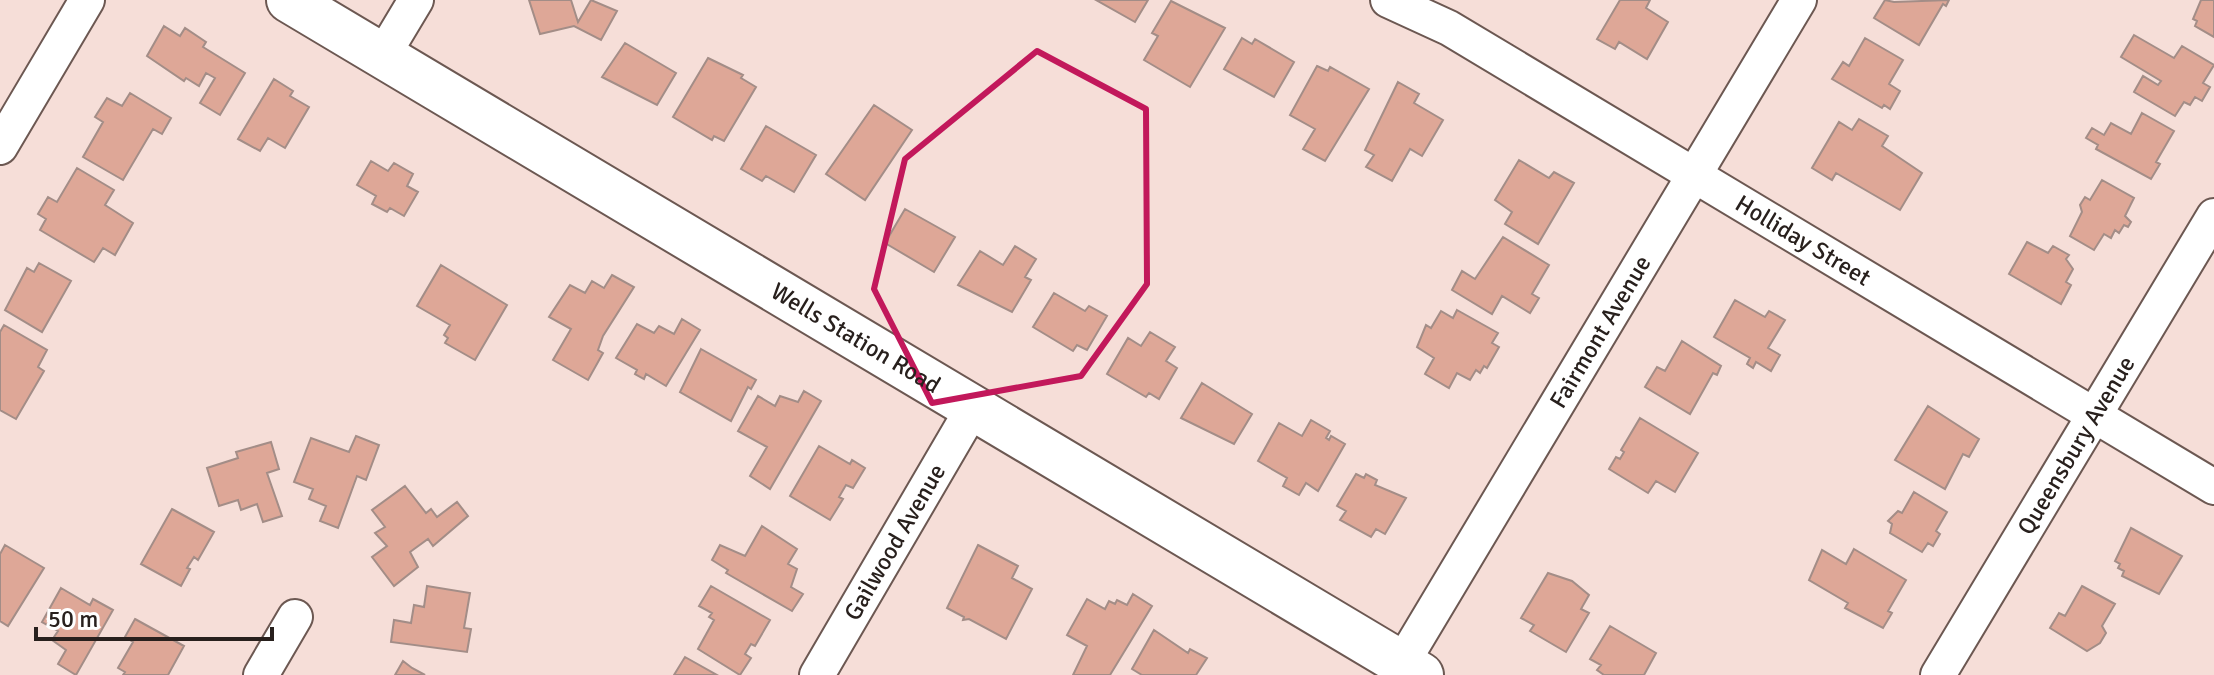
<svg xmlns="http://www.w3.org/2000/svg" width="2214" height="675" font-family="Signika,sans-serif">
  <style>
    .building { fill: #dea797; stroke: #a38d87; stroke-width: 2 }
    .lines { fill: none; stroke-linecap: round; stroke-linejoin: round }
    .street-casing { stroke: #6c5852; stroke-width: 38 }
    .secondary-casing { stroke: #6c5852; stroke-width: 48 }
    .street { stroke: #fff; stroke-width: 34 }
    .secondary { stroke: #fff; stroke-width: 44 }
    .marked { fill: none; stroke: #c2185b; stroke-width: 6; stroke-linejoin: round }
    .labels { text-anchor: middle; stroke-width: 7; stroke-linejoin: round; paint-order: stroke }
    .street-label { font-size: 24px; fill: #28201d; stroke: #fff }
  </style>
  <rect width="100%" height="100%" fill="#f6ded8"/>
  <path class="building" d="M529,0h42l7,22 13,-22 26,11 -16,29 -27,-14 -34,8z
    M1096,0h52l-13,22z
    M1620,0h30l-4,8 22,14 -21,37 -28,-17 -4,7 -18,-10z
    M1885,0l9,2 55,-2 -3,6 -3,-2 -24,41 -45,-27z
    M2201,0h13v37l-19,-11 2,-5 -4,-2z
    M1171,1l54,27 -35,59 -46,-27 14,-24 -6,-3z
    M164,26l16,10 5,-8 21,14 -3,5 42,26 -25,42 -20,-12 15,-25 -9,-5 -7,13 -13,-8 -2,3 -37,-25z
    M2134,35l40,23 8,-12 32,19 -11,18 7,4 -8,14 -7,-4 -5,8 -6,-3 -9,14 -41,-24 9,-16 15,9 3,-4 -40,-24z
    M1242,38l10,6 3,-5 39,23 -20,35 -50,-28z
    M1865,38l38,22 -14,24 11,7 -10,18 -6,-4 -2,3 -50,-29 11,-17 6,4z
    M625,43l51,30 -19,32 -55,-28z
    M708,58l35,17 -2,3 15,9 -32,54 -10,-5 -2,4 -39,-23z
    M1317,66l11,5 2,-4 39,22 -44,72 -22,-12 12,-20 -25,-14z
    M274,79l19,12 -3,5 19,11 -24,41 -17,-10 -8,13 -22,-12z
    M1398,82l21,12 -5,9 29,17 -21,36 -12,-7 -18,32 -26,-14 8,-12 -9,-5z
    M130,93l41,25 -9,16 -9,-5 -30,51 -40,-23 20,-35 -8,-5 12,-19 15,8z
    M874,105l38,25 -47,70 -39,-26z
    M2142,113l32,18 -18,31 4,2 -9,15 -55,-30 2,-4 -12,-7 6,-10 12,7 7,-12 20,11z
    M1859,119l29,17 -6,10 40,27 -22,37 -64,-37 -4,7 -20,-12 27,-46 13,8z
    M766,126l50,29 -22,37 -28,-16 -4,5 -21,-12z
    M1519,160l30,18 5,-6 20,11 -36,61 -33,-20 7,-12 -17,-12z
    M371,161l17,10 6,-8 19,11 -6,12 11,6 -14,24 -14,-8 -3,4 -15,-8 4,-8 -19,-11z
    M77,168l37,22 -9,15 28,18 -18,32 -12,-7 -9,14 -54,-32 6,-11 -8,-5 10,-17 9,5z
    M2102,180l32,18 -9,18 6,6 -3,5 -4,-2 -5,8 -4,-3 -4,8 -7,-4 -10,16 -24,-14 12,-24 -2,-7 5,-8 5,3z
    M905,209l50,28 -21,35 -49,-29z
    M1503,237l46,28 -17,29 7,4 -9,15 -28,-17 -10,18 -40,-24 10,-19 13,8z
    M2027,242l21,11 5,-7 16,9 -3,4 7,10 -7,13 5,3 -10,19 -52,-30z
    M1015,246l21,13 -11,18 6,3 -19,32 -54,-27 22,-34 23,14z
    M39,263l32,18 -29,51 -37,-22 22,-42 7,4z
    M441,265l66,40 -32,55 -30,-17 3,-5 -4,-3 6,-10 -33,-19z
    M612,275l22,12 -31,49 -5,14 5,3 -15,27 -35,-20 18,-31 -22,-12 21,-32 15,8 7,-12 12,7z
    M1054,293l31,18 4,-5 18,10 -20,34 -10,-5 -4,6 -40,-24z
    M1735,300l30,17 4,-6 16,9 -17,28 12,7 -9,16 -15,-9 -3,6 -6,-4 3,-6 -36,-21z
    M1457,310l41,23 -6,10 7,4 -12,21 -3,-2 -4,7 -4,-3 -6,10 -13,-7 -8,15 -24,-14 9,-16 -17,-11 9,-22 5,3 10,-17 12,7z
    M682,319l18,11 -34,56 -20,-12 -2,5 -9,-5 2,-4 -21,-12 21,-34 17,9 5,-7 15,8z
    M4,325l43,25 -9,17 6,4 -28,48 -16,-9v-78z
    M1150,332l25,15 -9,14 11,7 -18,31 -10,-6 -3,4 -39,-23 21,-36 13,8z
    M1682,341l39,25 -4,9 -4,-2 -23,41 -45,-27 12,-20 8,4z
    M701,349l55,31 -5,9 -3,-2 -17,34 -51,-29z
    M1202,383l50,31 -18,30 -53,-26z
    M804,391l17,10 -51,88 -20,-13 17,-29 -29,-16 20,-35 17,10 5,-10 18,6z
    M1928,406l51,33 -10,18 -6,-3 -18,35 -50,-29z
    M1640,418l58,35 -23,39 -19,-11 -8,12 -39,-24 7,-12 4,2 4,-7 -3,-2z
    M1311,420l19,11 -4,7 3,2 2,-4 14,8 -27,47 -12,-8 -7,12 -16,-9 4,-8 -29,-17 21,-38 23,13z
    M356,436l23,9 -13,35 -9,-4 -19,52 -18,-7 6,-15 -17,-7 4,-10 -19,-7 17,-44 38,14z
    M271,442l8,27 -12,4 15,43 -19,6 -6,-18 -16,6 -3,-10 -19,6 -12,-38 31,-10 -2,-6z
    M819,446l31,18 2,-4 13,8 -12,20 -7,-3 -7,12 4,2 -13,21 -40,-24z
    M1356,474l8,4 2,-4 11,6 -2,5 31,13 -21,36 -9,-5 -5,8 -31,-17 6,-9 -9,-5z
    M405,486l21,27 5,-4 6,8 20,-15 11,14 -35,30 -5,-7 -18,13 8,15 -24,19 -22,-29 15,-11 -12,-13 10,-6 -13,-17z
    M1914,492l33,20 -11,19 4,3 -7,12 -5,-3 -6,9 -32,-19 2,-9 -4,-3 10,-10 4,2z
    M172,509l42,23 -16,28 -4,-3 -7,11 3,1 -9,17 -40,-22z
    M762,526l35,23 -9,15 9,5 -6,18 12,7 -11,17 -66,-38 2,-3 -16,-10 8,-15 25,11z
    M2131,528l51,28 -23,38 -37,-18 2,-5 -6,-3 2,-4 -5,-3z
    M5,545l39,23 -36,58 -8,-5v-67z
    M978,545l40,21 -6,12 20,11 -26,50 -37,-20 -6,1 1,-3 -17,-9z
    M1854,549l52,31 -18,31 4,2 -9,15 -38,-20 3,-5 -39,-23 13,-30 24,14z
    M1548,573l24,8 17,14 -8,14 8,4 -23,39 -36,-21 4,-6 -13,-7z
    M427,586l43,7 -6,35 7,1 -4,23 -76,-10 3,-22 17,3 3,-18 10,2z
    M711,586l59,34 -15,26 -4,-2 -6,10 6,4 -11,17 -42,-26 16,-29 -5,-3 3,-4 -13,-7z
    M2082,586l33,18 -13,22 4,7 -6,10 -13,8 -37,-23 9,-15 6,3z
    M61,588l29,17 3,-6 20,11 -37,65 -18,-11 8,-14 -14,-10 6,-9 -16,-9z
    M1133,594l19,12 -42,69h-37l14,-29 -20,-11 20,-36 18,10 4,-8 6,3 2,-4 10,5z
    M135,619l49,27 -16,29h-45l2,-3 -7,-4 15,-26 -8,-5z
    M1610,626l46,27 -12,22h-40l-7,-5 4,-5 -11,-6z
    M1154,630l34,23 2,-4 17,9 -11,17h-54l-10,-6z
    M685,657l32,18h-43z
    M403,661l9,7 13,7h-30z"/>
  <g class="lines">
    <defs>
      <g id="street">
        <path id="s1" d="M1388,0l61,28 765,459"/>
        <path d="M383,55l33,-55"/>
        <path d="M0,147l87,-147"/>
        <path id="s2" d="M1402,663l397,-663"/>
        <path d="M261,675l34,-58"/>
        <path id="s3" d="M817,675l156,-267"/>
        <path id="s4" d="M1938,675l276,-459"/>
      </g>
      <g id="secondary">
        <path id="s5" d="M289,0l1132,675"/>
      </g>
    </defs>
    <use href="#street" class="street-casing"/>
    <use href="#secondary" class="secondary-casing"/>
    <use href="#street" class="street"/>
    <use href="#secondary" class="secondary"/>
  </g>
  <path class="marked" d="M1037,51l109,58 1,175 -66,92 -149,27 -58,-114 31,-130z"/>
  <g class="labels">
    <g class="street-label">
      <text dy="8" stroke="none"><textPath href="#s1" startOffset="480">Holliday Street</textPath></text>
      <text dy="8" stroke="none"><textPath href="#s2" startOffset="386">Fairmont Avenue</textPath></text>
      <text dy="8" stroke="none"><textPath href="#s5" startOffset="660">Wells Station Road</textPath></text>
      <text dy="8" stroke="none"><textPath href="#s4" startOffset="268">Queensbury Avenue</textPath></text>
      <text dy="8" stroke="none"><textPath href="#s3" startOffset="154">Gailwood Avenue</textPath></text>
    </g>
  </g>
  <path d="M36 627v12h236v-12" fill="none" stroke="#28201d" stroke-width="4"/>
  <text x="48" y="627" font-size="24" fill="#28201d" stroke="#ffffff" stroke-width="6" paint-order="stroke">50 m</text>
</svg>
